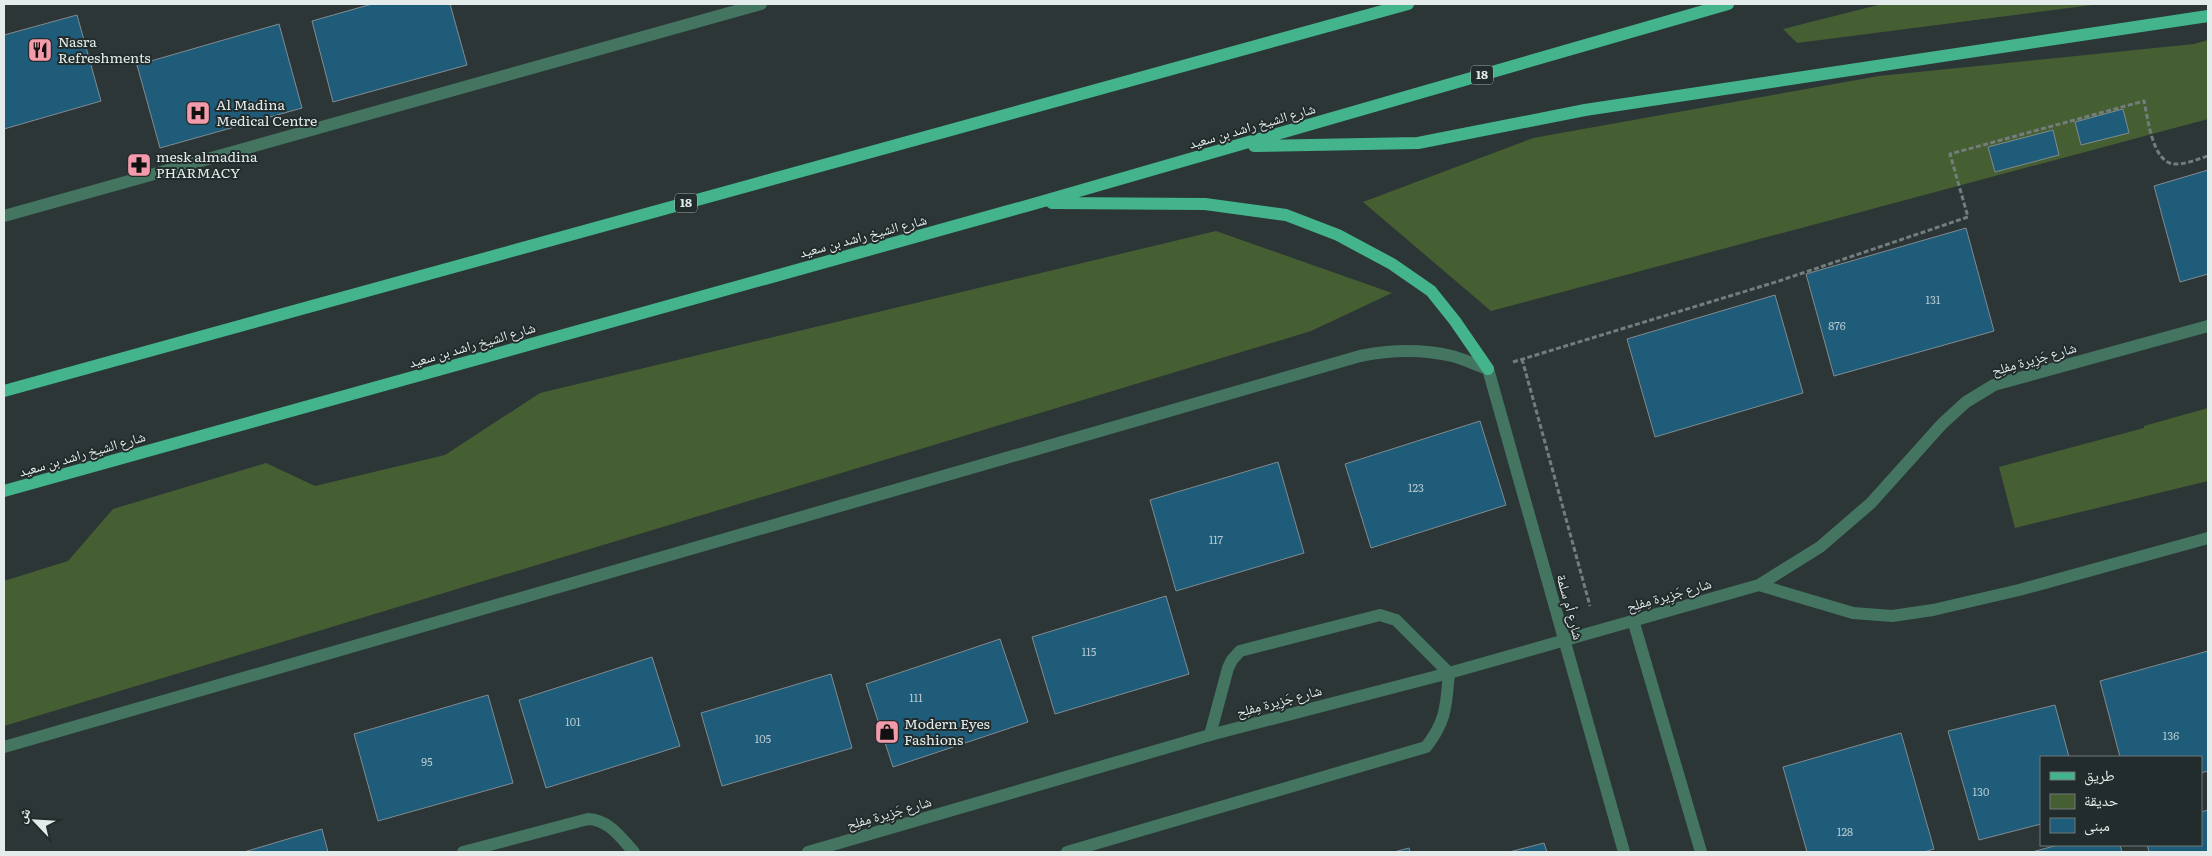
<svg xmlns="http://www.w3.org/2000/svg" width="2212" height="856" font-family="Literata,'Noto Naskh Arabic',serif">
  <style>
    .green { fill: #465f32 }
    .building { fill: #1e5c7a; stroke: #818b90 }
    .lines { fill: none; stroke-linecap: round; stroke-linejoin: round }
    .path { stroke: #747d7d; stroke-width: 3; stroke-dasharray: 5 2.5; stroke-linecap: butt }
    .service { stroke: #447561; stroke-width: 12 }
    .minor { stroke: #447561; stroke-width: 12 }
    .primary { stroke: #44b48c; stroke-width: 12 }
    .labels { text-anchor: middle; stroke-width: 4; stroke-linejoin: round; paint-order: stroke }
    .number-label { font-size: 11px; fill: #b2c7cf }
    .shield { fill: #222c2c; stroke: #aab2b2; stroke-width: 1 }
    .shield-label { font-size: 12px; font-weight: bold; fill: #e4ebeb }
    .poi-label { font-size: 14px; fill: #e4ebeb; stroke: #222c2c; text-anchor: start }
    .street-label { font-size: 14px; fill: #e4ebeb; stroke: #222c2c }
  </style>
  <rect width="100%" height="100%" fill="#2c3637"/>
  <path class="green" d="M1882,4h218l-303,39 -14,-14z
    M2208,40v79l-717,192 -128,-109 170,-64 346,-62 315,-32z
    M1216,231l176,62 -81,38 -1307,395v-145l64,-20 45,-52 153,-46 49,23 130,-31 95,-62z
    M2208,408v73l-193,47 -16,-61 145,-39v-2z"/>
  <path class="building" d="M372,4h78l17,61 -134,37 -21,-81z
    M77,15l24,86 -97,28v-94z
    M279,24l23,84 -142,40 -23,-83z
    M2123,109l6,24 -48,12 -6,-23z
    M2053,130l6,25 -64,17 -7,-25z
    M2208,170v104l-28,8 -26,-96z
    M1966,228l28,103 -160,45 -28,-102z
    M1775,295l28,98 -148,44 -28,-98z
    M1480,421l26,84 -135,43 -26,-84z
    M1278,462l26,91 -128,38 -26,-91z
    M1166,596l23,78 -134,40 -23,-77z
    M1000,639l28,83 -135,45 -27,-83z
    M2208,651v120l-7,2v-16h-81l-20,-76z
    M652,657l28,89 -134,42 -27,-88z
    M831,674l21,74 -130,38 -21,-73z
    M488,695l25,88 -135,38 -24,-87z
    M2055,705l14,52h-28v67l-62,16 -31,-109z
    M1901,733l33,116 -10,3h-117l-24,-85z
    M2208,810v42h-59l-2,-7h54v-33z
    M322,829l6,23h-84l37,-11z
    M1544,843l3,9h-38z
    M2058,845h62l2,7h-90z
    M1409,848l1,4h-16z"/>
  <g class="lines">
    <path class="path" d="M1522,359l68,247
      M1513,362l266,-81 189,-64 -18,-63 194,-53c4,17 8,61 30,63 10,1 24,-5 34,-8"/>
    <path class="service" d="M463,852l125,-33c21,1 32,18 46,33
      M1067,852l359,-105c21,-27 20,-42 23,-74l-53,-53 -16,-5 -140,36 -8,9 -4,8 -18,67"/>
    <path class="minor" d="M4,216l757,-212
      M1759,585l94,28 39,3 41,-6 86,-20 189,-52
      M1633,620l68,232
      M4,747l1356,-391c30,-6 61,-7 92,0 12,3 24,9 36,13l136,483
      M808,852l402,-117 239,-62 310,-88 61,-38 51,-44 71,-79 24,-22 28,-17 214,-59"/>
    <path class="primary" d="M1254,146l164,-3 167,-33 623,-94
      M1052,203l153,1 81,11 52,20 54,29 39,27 24,30 33,48
      M4,391l1404,-387
      M4,491l1033,-288 691,-199"/>
  </g>
  <defs>
    <symbol id="restaurant-square" viewBox="-11 -11 22 22"><rect x="-9" y="-9" width="18" height="18" rx="4" fill="#f39aab" stroke="#222c2c"/><path d="M-5-6h1v4h1v-4h1v4h1v-4h1v5L-1.5 .5V6h-2V.5L-5-1ZM5-6V6H3V1.5H1.5Q1.5-4 5-6Z" fill="#111"/></symbol>
    <symbol id="hospital-square" viewBox="-11 -11 22 22"><rect x="-9" y="-9" width="18" height="18" rx="4" fill="#f39aab" stroke="#222c2c"/><path d="M-5-5h3v3.5h4V-5h3V5h-3V1.5h-4V5h-3Z" fill="#111"/></symbol>
    <symbol id="pharmacy-square" viewBox="-11 -11 22 22"><rect x="-9" y="-9" width="18" height="18" rx="4" fill="#f39aab" stroke="#222c2c"/><path d="M-2-6h4v4h4v4h-4v4h-4v-4h-4v-4h4Z" fill="#111"/></symbol>
    <symbol id="shop-square" viewBox="-11 -11 22 22"><rect x="-9" y="-9" width="18" height="18" rx="4" fill="#f39aab" stroke="#222c2c"/><path d="M-5-2.5h2.3a2.7 3.5 0 0 1 5.4 0H5L5.5 6h-11ZM-1.5-2.5h3a1.5 2.3 0 0 0-3 0Z" fill="#111"/></symbol>
  </defs>
  <g fill-rule="evenodd">
    <use href="#restaurant-square" x="26" y="36" width="28" height="28"/>
    <use href="#hospital-square" x="184" y="99" width="28" height="28"/>
    <use href="#pharmacy-square" x="125" y="151" width="28" height="28"/>
    <use href="#shop-square" x="873" y="718" width="28" height="28"/>
  </g>
  <g class="labels">
    <g class="number-label">
      <text x="1933" y="304">131</text>
      <text x="1837" y="330">876</text>
      <text x="1416" y="492">123</text>
      <text x="1216" y="544">117</text>
      <text x="1089" y="656">115</text>
      <text x="916" y="702">111</text>
      <text x="573" y="726">101</text>
      <text x="2171" y="740">136</text>
      <text x="763" y="743">105</text>
      <text x="427" y="766">95</text>
      <text x="1981" y="796">130</text>
      <text x="1845" y="836">128</text>
    </g>
    <g class="shield">
      <rect x="1471" y="65.5" width="22" height="19" rx="4"/>
      <rect x="675" y="193.5" width="22" height="19" rx="4"/>
    </g>
    <g class="shield-label">
      <text x="1482" y="79">18</text>
      <text x="686" y="207">18</text>
    </g>
    <g class="poi-label">
      <text x="58" y="47">Nasra<tspan x="58" dy="16">Refreshments</tspan></text>
      <text x="216" y="110">Al Madina<tspan x="216" dy="16">Medical Centre</tspan></text>
      <text x="156" y="162">mesk almadina<tspan x="156" dy="16">PHARMACY</tspan></text>
      <text x="904" y="729">Modern Eyes<tspan x="904" dy="16">Fashions</tspan></text>
    </g>
    <g class="street-label">
      <text transform="translate(1252 126) rotate(-16)" y="5">شارع الشيخ راشد بن سعيد</text>
      <text transform="translate(863 236) rotate(-15)" y="5">شارع الشيخ راشد بن سعيد</text>
      <text transform="translate(472 345) rotate(-16)" y="5">شارع الشيخ راشد بن سعيد</text>
      <text transform="translate(2034 359) rotate(-16)" y="5">شارع جَزِيرة مِفلِح</text>
      <text transform="translate(82 454) rotate(-16)" y="5">شارع الشيخ راشد بن سعيد</text>
      <text transform="translate(1669 595) rotate(-16)" y="5">شارع جَزِيرة مِفلِح</text>
      <text transform="translate(1570 607) rotate(75)" y="5">شارع أم سلمة</text>
      <text transform="translate(1279 701) rotate(-15)" y="5">شارع جَزِيرة مِفلِح</text>
      <text transform="translate(889 813) rotate(-16)" y="5">شارع جَزِيرة مِفلِح</text>
    </g>
  </g>
  <rect width="2212" height="856" fill="none" stroke="#e4ebeb" stroke-width="10"/>
  <rect x="2040" y="756" width="162" height="90" fill="#222c2c" stroke="#707878"/>
  <rect x="2050" y="772" width="25" height="8" fill="#44b48c" stroke="#707878"/>
  <text x="2084" y="781" font-size="15" fill="#e4ebeb">طريق</text>
  <rect x="2050" y="794" width="25" height="15" fill="#465f32" stroke="#707878"/>
  <text x="2084" y="806" font-size="15" fill="#e4ebeb">حديقة</text>
  <rect x="2050" y="818" width="25" height="15" fill="#1e5c7a" stroke="#707878"/>
  <text x="2084" y="831" font-size="15" fill="#e4ebeb">مبنى</text>
  <g transform="translate(35 821) rotate(295)" stroke="#222c2c" stroke-width="4" paint-order="stroke">
  <path d="M0-4L9 19L0 12L-9 19Z" fill="#e4ebeb"/>
  <text y="-8" font-size="14" font-weight="bold" text-anchor="middle" fill="#e4ebeb">ش</text>
  </g>
</svg>
